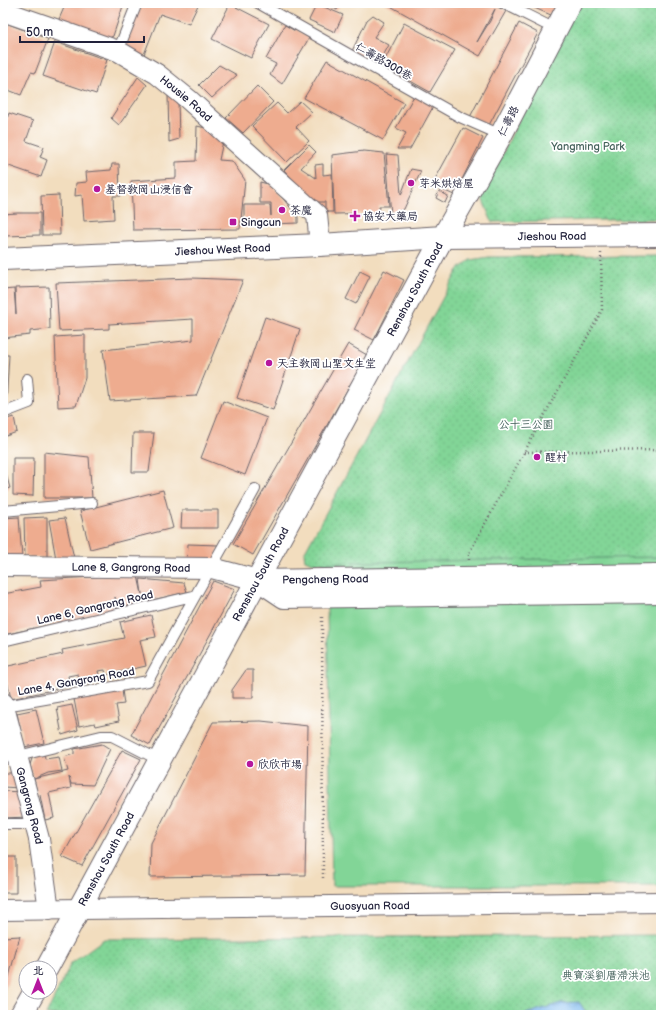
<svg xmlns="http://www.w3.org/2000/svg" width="664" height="1018" font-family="'Balsamiq Sans','LXGW WenKai TC',sans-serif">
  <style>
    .green { fill: #82d597; stroke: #527c69 }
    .park { fill: url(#park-dots); stroke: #527c69 }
    .water { fill: url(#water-waves); stroke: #4e6d94 }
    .building { fill: #eeac8f; fill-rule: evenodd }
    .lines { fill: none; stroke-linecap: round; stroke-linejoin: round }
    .service-casing { stroke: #6b6369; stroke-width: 12 }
    .minor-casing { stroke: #6b6369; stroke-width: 22 }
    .tertiary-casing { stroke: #6b6369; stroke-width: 24 }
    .secondary-casing { stroke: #6b6369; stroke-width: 24 }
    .primary-casing { stroke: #6b6369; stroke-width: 24 }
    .path { stroke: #6b6369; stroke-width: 2.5; stroke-dasharray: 1 3; stroke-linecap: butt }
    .service { stroke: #fff; stroke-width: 10 }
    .minor { stroke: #fff; stroke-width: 20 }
    .tertiary { stroke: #fff; stroke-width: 22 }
    .secondary { stroke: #fff; stroke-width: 22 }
    .primary { stroke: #fff; stroke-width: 22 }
    .poi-dot { fill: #b5179e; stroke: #fff; stroke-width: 1.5 }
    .labels { text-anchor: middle; stroke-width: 3.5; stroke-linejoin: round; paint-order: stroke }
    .street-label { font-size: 11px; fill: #22223b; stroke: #fff }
    .park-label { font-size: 11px; fill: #44615b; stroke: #fff }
    .poi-label { font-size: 11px; fill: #22223b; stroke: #fff; text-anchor: start }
  </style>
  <defs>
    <pattern id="park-dots" width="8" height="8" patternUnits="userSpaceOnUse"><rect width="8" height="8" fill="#82d597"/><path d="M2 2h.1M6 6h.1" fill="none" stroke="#70b783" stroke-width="1.8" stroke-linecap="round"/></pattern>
    <pattern id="water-waves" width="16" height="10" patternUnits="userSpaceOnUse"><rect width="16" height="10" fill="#7bb8ee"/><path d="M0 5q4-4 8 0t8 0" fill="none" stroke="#6495c2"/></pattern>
  </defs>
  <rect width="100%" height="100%" fill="#fff"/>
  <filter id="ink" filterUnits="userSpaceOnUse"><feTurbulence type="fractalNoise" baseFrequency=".025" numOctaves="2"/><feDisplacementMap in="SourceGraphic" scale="8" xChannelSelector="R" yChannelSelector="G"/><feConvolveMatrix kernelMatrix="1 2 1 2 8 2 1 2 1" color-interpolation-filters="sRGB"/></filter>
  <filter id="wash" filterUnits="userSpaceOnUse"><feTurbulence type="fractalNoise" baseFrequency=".012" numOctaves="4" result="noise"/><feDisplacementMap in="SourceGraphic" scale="16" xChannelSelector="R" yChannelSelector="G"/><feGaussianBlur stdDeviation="0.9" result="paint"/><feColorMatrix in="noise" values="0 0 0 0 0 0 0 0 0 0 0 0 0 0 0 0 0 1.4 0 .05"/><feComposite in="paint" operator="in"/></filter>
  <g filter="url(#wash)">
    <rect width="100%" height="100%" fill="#f2ddbe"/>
    <path class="green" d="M661,547v339h-329l-5,-276 -5,-56z"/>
    <path class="park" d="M576,3h85v216l-169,3 -10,-24 81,-172z
      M661,256v301l-348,6 -8,-3 -1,-7 154,-283 12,-10 19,-3z
      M661,935v80h-615l25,-52 33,-24z"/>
    <path class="water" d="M579,1002l6,9 -2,4h-61l39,-12z
      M243,1012l9,3h-54z"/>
    <g id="blocks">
      <path class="building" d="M66,3h58l-11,33 -11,6 -45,-18z
        M142,3h57l-10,21 -29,-10 -17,43 -18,-10z
        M325,3h15l-3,7z
        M385,3h104l17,8 -26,45zM495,9l-5,12 -13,21z
        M534,3h24l-7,12 -19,-8z
        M230,4l39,20 -18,34 -39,-19z
        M317,4l26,11 -8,17 -26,-12z
        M373,15l11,7 -10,15 15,8 -11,20 -26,-14 15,-31z
        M3,22l45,17 -13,34 -4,-1 -10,23 -18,-7z
        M404,23l51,27 -25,42 -48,-27z
        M519,23l19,10 -49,92 -19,-8z
        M285,25l10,6 1,-2 13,9 -27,46 -12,-9 6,-11 -10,-5z
        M55,42l52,18 -11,34 -53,-18z
        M327,60l77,43 -21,37 -79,-42z
        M219,65l18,10 -25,23 -13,-13z
        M138,77l9,8 -28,40 -8,-7z
        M257,86l16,16 -30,31 -17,-15z
        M168,94l10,6 1,39 -10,3z
        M415,94l19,11 -24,44h-13l9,-16 -10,-5z
        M300,101l12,11 -16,15 13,14 -22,21 -35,-36 25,-23 10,10z
        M9,113l24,8 -7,20 18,6 -4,10 7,3 -6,17 -38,-13v-33z
        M197,126l13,3 13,12 -4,19 13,1 13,19 -5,49 -107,1 -2,-49 45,-3v-16l20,-1z
        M463,128l20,10 -29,57 -22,-10z
        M309,145l7,7 -15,16 15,10 -1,-13 8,-1v11l9,-1 1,38h-8v-10h-12l-29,-32z
        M364,151l20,2 5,53h-10l1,7 -46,1 -2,-59z
        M386,154l12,1 3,40 10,-26 10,2 -17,38 -13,6z
        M112,164h7l1,32h-7l1,23 -30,2 -2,-26 -7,1 1,-13 11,-1 -1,-10 25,-2z
        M260,182l12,3 26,32v6l-54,2v-20h26l1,11v-13h-11z
        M439,191l9,5 -3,7 -9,-5z
        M59,195l1,40h-18l-1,-39z
        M17,213h23v22l-37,1v-22z
        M384,270l20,10 -30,60 -20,-10z
        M360,271l10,5 -14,28 -10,-5z
        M192,278l51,2 -47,116 -86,5 -7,-51 90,-10v-21l-84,5v5l-50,2 -3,-48z
        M49,287l1,42 -20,2v4l-27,3v-48l11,-1 2,25 -1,-26z
        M265,317l35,12 -27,81 -36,-12z
        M85,335v43l-9,28 -18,1 -3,-70z
        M348,344l19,11 -114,200 -20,-11z
        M3,355h6l-3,51h-3z
        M223,401l44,17 -22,57 -44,-17z
        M14,417l3,15 -14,5v-17z
        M133,433h21l-5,39h-17z
        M44,452l45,5 3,41h-48z
        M13,458h21l-1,38 -20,-1z
        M6,474l4,14 -7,2v-15z
        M163,490l10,38 -83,21 -10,-38z
        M182,510h36v18h-37z
        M19,517l3,40h-19v-39z
        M47,517v41l-22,-1 -1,-39z
        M65,518l9,40 -18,1 -7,-39z
        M188,544l30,1v17l-31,-1z
        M110,576h28l4,18 -2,-15 44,4 3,9 -69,16 -3,-11 2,13 -114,25v-41l38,-7 -1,-7z
        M213,581l22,8 -85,156 -19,-10z
        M151,615l5,22 -16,3 6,26 -40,9 -1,-5 -7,1 2,8 -20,4 -2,-9 -10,2 2,10 -59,13 -7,-32 59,-13 -1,-4 62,-12 -4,-16z
        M246,670h7v28h-21v-8z
        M122,690l2,14 -8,1 3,16 -23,5 -1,-3 -16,3 -5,-27z
        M72,705l6,25 -16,5 -5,-27z
        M36,709l8,34 -20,4 -7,-34z
        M261,721l47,5 -3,149 -155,2 1,-34 62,-121z
        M102,744l8,5 -17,36 -22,-1 -2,-7 2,11 -22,5 5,25 -9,2 -5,-25 -2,1 -4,-17 34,-8 -4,-14 10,-3v-5z
        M122,750l19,9 -59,107 -20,-9z
        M44,751l1,8 14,-2 3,14 -14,2 -14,6 -4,-14 4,-13z
        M3,773h14l3,15 -17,-1z
        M3,791l18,1 7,25 -25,1z
        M3,857h13v36h-13z
        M20,936l-13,48 -4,9v-56z"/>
    </g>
  </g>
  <g filter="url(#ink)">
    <use href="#blocks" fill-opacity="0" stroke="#6b6369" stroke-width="1"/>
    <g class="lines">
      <defs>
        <path id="service" d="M258,3l202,114 41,18
          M503,3l52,26
          M118,51l19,-48
          M3,413l26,-10 -2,-24
          M3,511l89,-8
          M3,641l190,-45
          M5,706l143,-25c35,-65 72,-128 107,-192
          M3,757l15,-1 83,-20h11l47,24
          M3,824h32"/>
        <g id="minor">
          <path id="s1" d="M3,11l115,40 39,23 31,25 129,116 3,30"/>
          <path id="s2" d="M3,566l209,2 45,12 404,-6"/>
          <path d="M257,580l27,18 377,-5"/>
          <path id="s3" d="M3,703l36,136 10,71"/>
          <path id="s4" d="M3,910l658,-8"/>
        </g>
        <g id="tertiary">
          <path id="s5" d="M47,968l396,-731"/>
          <path d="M21,1015l13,-23"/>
        </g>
        <g id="secondary">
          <path id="s6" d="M443,237l218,-2"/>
        </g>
        <g id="primary">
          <path id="s7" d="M3,259l317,-14 123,-8 58,-102 69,-132"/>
        </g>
      </defs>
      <use href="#service" class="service-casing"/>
      <use href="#minor" class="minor-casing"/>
      <use href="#tertiary" class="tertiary-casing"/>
      <use href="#secondary" class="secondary-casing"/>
      <use href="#primary" class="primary-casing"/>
      <path class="path" d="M524,452l137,-2
        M469,560v-7l133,-243 -1,-57
        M322,617l1,262"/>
      <use href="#service" class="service"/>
      <use href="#minor" class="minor"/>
      <use href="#tertiary" class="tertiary"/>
      <use href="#secondary" class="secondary"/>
      <use href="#primary" class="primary"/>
    </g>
  </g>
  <g class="poi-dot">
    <circle cx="411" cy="183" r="4"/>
    <circle cx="97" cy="189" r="4"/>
    <circle cx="282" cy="210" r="4"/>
    <path d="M353 210h4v4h4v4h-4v4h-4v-4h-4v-4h4z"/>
    <rect x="229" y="218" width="8" height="8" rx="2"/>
    <circle cx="269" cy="363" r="4"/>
    <circle cx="537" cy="457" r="4"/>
    <circle cx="250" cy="764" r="4"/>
  </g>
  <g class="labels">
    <g class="street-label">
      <text transform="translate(384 61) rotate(30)" y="4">仁壽路300巷</text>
      <text dy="4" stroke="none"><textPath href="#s1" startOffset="205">Housie Road</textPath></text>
      <text transform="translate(508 121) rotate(-63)" y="4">仁壽路</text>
      <text dy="4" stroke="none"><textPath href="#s6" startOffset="109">Jieshou Road</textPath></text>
      <text dy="4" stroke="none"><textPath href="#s7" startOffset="220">Jieshou West Road</textPath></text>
      <text dy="4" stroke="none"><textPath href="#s5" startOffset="772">Renshou South Road</textPath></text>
      <text dy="4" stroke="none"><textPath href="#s2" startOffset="128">Lane 8, Gangrong Road</textPath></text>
      <text dy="4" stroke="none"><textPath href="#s5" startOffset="448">Renshou South Road</textPath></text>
      <text dy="4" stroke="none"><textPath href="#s2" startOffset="324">Pengcheng Road</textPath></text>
      <text transform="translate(95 607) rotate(-13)" y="4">Lane 6, Gangrong Road</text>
      <text transform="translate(76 681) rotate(-10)" y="4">Lane 4, Gangrong Road</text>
      <text dy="4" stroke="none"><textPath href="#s3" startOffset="106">Gangrong Road</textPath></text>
      <text dy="4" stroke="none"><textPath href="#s5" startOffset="124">Renshou South Road</textPath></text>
      <text dy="4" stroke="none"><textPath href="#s4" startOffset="367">Guosyuan Road</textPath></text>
    </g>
    <g class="park-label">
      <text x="588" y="150">Yangming Park</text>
      <text x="526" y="428">公十三公園</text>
      <text x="606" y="979">典寶溪劉厝滯洪池</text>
    </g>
    <g class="poi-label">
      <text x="419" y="187">芽米烘焙屋</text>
      <text x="105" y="193">基督教岡山浸信會</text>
      <text x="290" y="214">茶魔</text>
      <text x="363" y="220">協安大藥局</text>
      <text x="241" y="226">Singcun</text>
      <text x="277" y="367">天主教岡山聖文生堂</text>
      <text x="545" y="461">醒村</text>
      <text x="258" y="768">欣欣市場</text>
    </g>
  </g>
  <rect width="664" height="1018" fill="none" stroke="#fff" stroke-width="16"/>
  <g transform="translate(38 980)"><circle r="19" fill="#ffffff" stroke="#a7a7b1"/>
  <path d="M0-3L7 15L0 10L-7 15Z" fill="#b5179e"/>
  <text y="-6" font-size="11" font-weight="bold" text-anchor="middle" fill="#22223b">北</text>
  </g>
  <path d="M20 36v6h124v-6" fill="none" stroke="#22223b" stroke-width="2"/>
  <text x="26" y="36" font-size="12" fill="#22223b" stroke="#ffffff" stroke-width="3" paint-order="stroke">50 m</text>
</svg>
